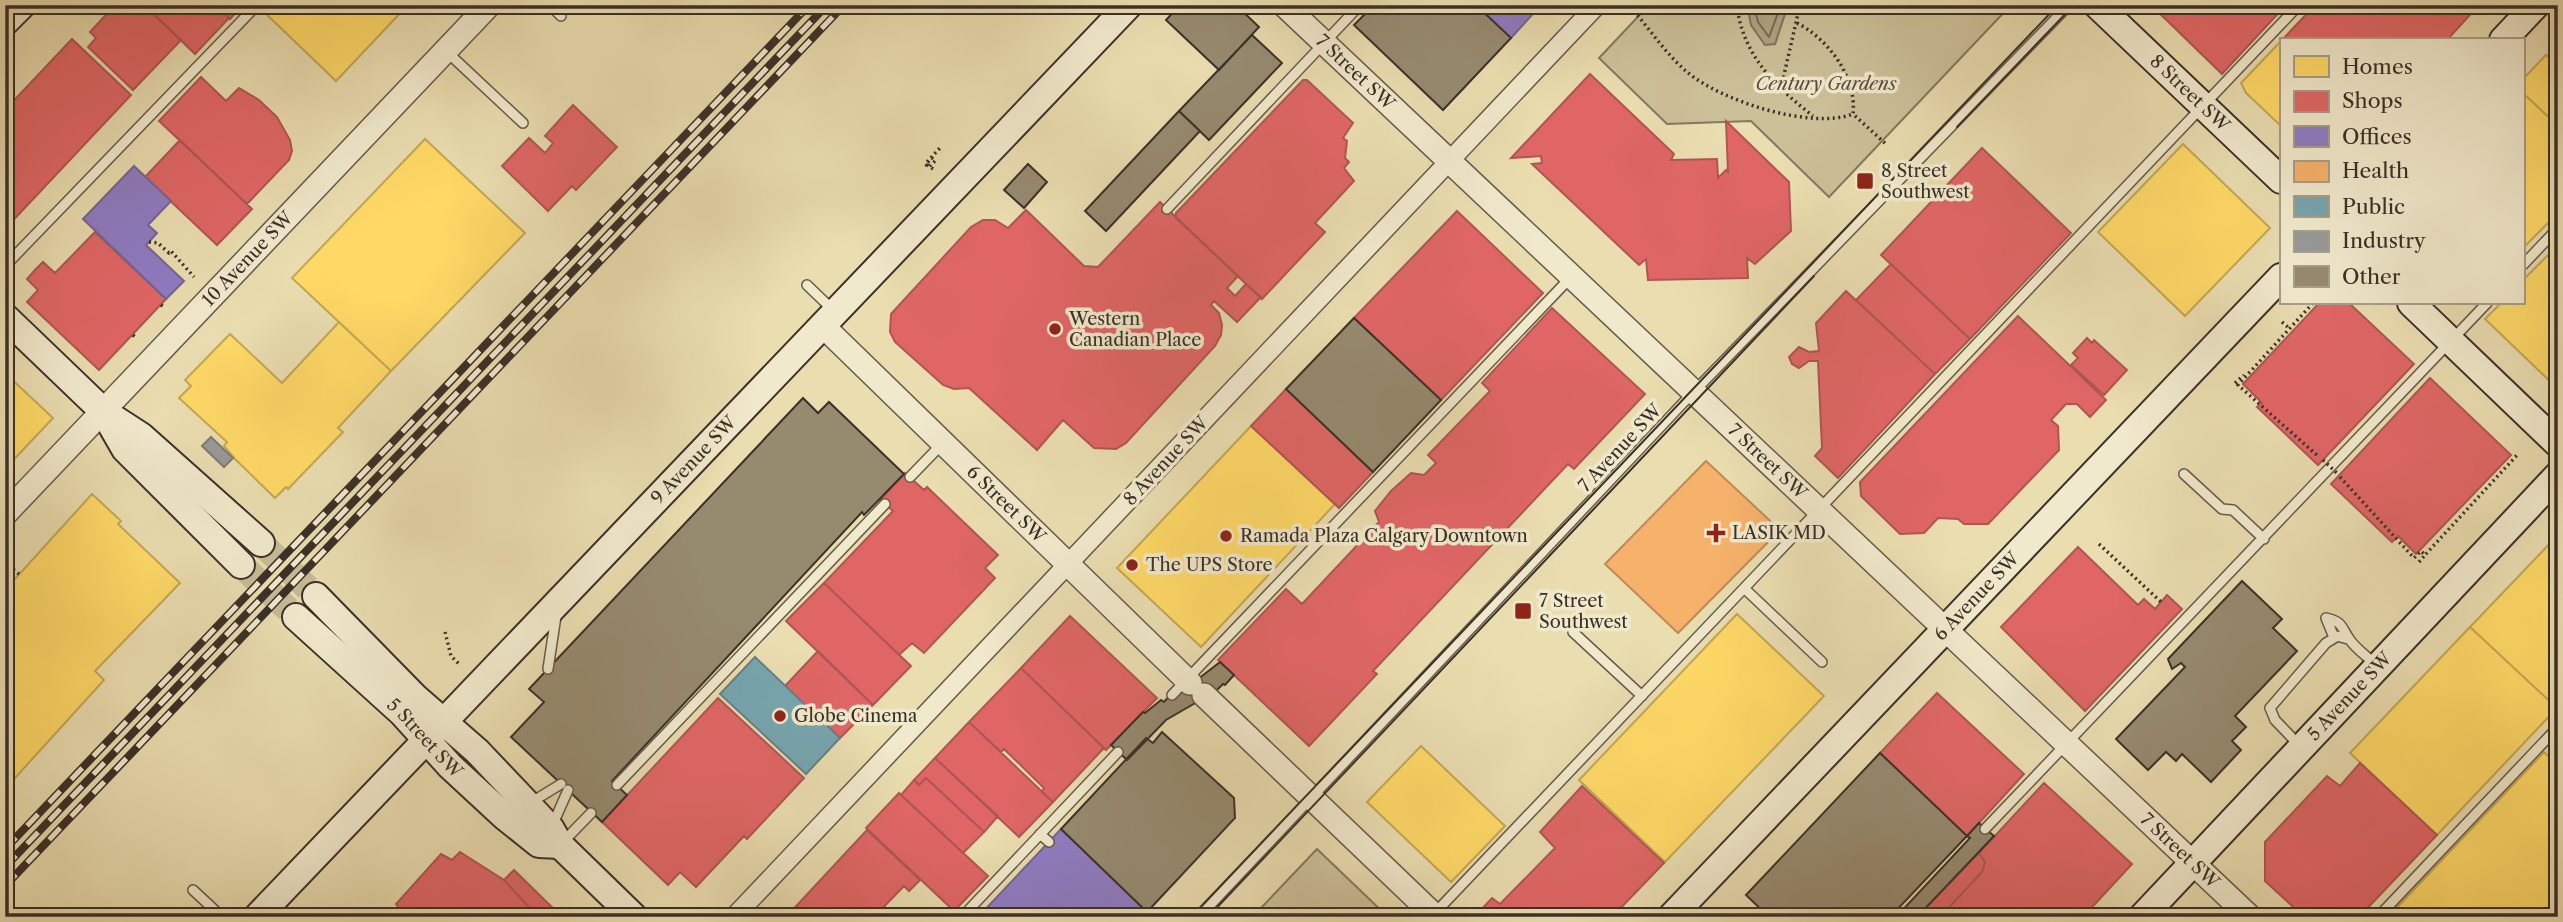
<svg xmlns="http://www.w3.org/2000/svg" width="2563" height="922" font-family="'Libre Caslon Text',serif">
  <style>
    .green { fill: #ccc099; stroke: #837860; stroke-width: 2 }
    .water { fill: #aea282; stroke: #80745e; stroke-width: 2 }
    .homes { fill: #ffd966; stroke: #c4a653; stroke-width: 2 }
    .shops { fill: #e06666; stroke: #ae5653; stroke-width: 2 }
    .offices { fill: #8e7cc3; stroke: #756594; stroke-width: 2 }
    .health { fill: #f6b26b; stroke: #be8b57; stroke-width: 2 }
    .public { fill: #76a5af; stroke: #648286; stroke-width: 2 }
    .industry { fill: #999; stroke: #7c7a77; stroke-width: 2 }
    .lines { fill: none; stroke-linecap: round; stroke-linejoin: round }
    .shore { stroke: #746955; stroke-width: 2 }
    .building { fill: #968a6f; stroke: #3a3028; stroke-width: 2 }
    .secondary-tunnel { stroke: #c7ba95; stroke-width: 26; stroke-dasharray: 26 13; stroke-linecap: butt }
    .service-casing { stroke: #665b4a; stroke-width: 12 }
    .minor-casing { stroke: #665b4a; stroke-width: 21 }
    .tertiary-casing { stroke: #665b4a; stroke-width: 26 }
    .secondary-casing { stroke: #3a3028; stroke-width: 30 }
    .path { stroke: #3a3028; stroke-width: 3.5; stroke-dasharray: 2 3.5; stroke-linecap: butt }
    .service { stroke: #f1e9cc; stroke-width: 9 }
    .minor { stroke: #f1e9cc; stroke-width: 18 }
    .tertiary { stroke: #f1e9cc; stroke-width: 23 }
    .secondary { stroke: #f1e9cc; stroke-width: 26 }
    .tram { stroke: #3a3028; stroke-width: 2 }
    .rail-casing { stroke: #3a3028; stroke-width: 8 }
    .rail { stroke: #f1e9cc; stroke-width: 5; stroke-dasharray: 16; stroke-linecap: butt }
    .path-bridge { stroke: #3a3028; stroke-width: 3.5; stroke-dasharray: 2 3.5; stroke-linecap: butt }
    .poi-dot { fill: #8f2418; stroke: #f1e9cc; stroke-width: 2.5 }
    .labels { text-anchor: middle; stroke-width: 7; stroke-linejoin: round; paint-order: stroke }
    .street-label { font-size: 18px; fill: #3a3028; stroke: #f1e9cc }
    .park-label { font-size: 18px; font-style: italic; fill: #574d3f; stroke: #f1e9cc }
    .poi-label { font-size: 18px; fill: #3a3028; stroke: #f1e9cc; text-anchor: start }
  </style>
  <rect width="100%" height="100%" fill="#eaddb0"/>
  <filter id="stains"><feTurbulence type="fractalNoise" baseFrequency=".00286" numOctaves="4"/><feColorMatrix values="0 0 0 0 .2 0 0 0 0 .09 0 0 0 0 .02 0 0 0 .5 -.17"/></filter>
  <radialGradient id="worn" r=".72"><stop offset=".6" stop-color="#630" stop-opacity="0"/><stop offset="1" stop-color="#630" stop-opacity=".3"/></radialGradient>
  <path class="green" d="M1649,5h362l-182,192 -78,-76 -84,3 -68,-66z
    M1317,849l71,68h-120l-8,-8z"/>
  <path class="water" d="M1747,5h41l-13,39 -10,1 -14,-20z"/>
  <path class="homes" d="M272,5h130l3,3 -69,73 -71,-68z
    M2281,41v85l-35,-33 -5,-10z
    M2546,55l8,7 4,-3v67l-35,-33v-14z
    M2523,93l35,33v87l-35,35z
    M425,139l100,94 -134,138 -99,-93z
    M2183,144l87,84 -85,88 -87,-84z
    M2558,245v144l-73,-70 16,-16h22v-23z
    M339,322l52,49 -53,57 5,4 -55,57 -2,-2 -11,11 -40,-39 -11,-13 3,-4 -48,-44 12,-12 -6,-6 45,-46 52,49z
    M5,373l48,45 -48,51z
    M1251,426l84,78 -134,143 -84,-79z
    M92,494l29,27 -3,3 62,59 -85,88 9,9 -99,109v-199z
    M2558,535v172l-1,1 -87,-81z
    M1737,614l87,82 -159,166 -86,-82z
    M2470,627l87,81 -120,127 -87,-82z
    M1421,746l84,80 -54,56 -84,-80z
    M2544,752l14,13v146l-6,6h-164z"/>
  <path class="shops" d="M115,5l7,6 5,-6h17l37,35 -48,50 -45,-43 8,-9 -6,-6z
    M144,5h72l13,13 -34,36z
    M216,5h27l-13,14z
    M2151,5h135l-64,69z
    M2315,5h164l-32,35h-165z
    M72,39l59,56 -126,134v-119z
    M1590,74l84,80 -3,6 46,-1 1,19 8,-8 2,2 -2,-51 63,61 2,49 -36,33 -8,-6 1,20 -100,2 -2,-21 -7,6 -107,-101 10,-1 -1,-7 -30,2z
    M201,77l25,24 13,-13 20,12 18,17 13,23 2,11 -3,9 -42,44 -88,-83z
    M1303,80h4l46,43 -10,15 4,3 -2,17 4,4 -5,6 10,13 -39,42 10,9 -63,67 -86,-81v-5z
    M573,105l44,42 -41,43 -4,-4 -24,25 -46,-45 27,-28 16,15 8,-10 -8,-7z
    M180,140l72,69 -35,36 -72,-68z
    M1982,148l89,85 -101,106 -89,-84z
    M1160,202l78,74 -11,12 8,8 11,-12 15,13 -24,25 -23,-21 -3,4 8,8 3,12 -1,10 -6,11 -89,97 -10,6 -22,-1 -31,-28 -26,30 -68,-62 -15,1 -11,-4 -48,-43 -5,-10 1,-18 80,-87 12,-7h12l13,8 18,-18 58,56 14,1z
    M1457,211l86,82 -102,107 -87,-82z
    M95,232l71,67 -67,71 -72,-68 11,-12 -11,-11 8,-9 8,-8 12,11z
    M1891,264l79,75 -35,35 -79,-74z
    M1846,291l89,83 -97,104 -23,-22 7,-8 -4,-87h-9l-10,7 -7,-4 -3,-7 10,-10 10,5 10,-1 -3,-28z
    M2319,303h30l65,61 -96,101 -61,-58 5,-4 -19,-19z
    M1552,308l93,86 -71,75 -6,-5 -195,207 4,3 -68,72 -91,-86 68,-71 16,15 77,-82 -4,-11 16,-20 20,-18 13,2 12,-12 -8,-8 62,-64 -8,-8z
    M2018,316l88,84 -16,17 -13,-13h-11l-15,16 7,6 1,24 -71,74h-24l-6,-5 -20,-1 -14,15 -24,1 -39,-38 -1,-14z
    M2087,338l5,5 2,-3 33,30 -23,25 -33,-30 7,-7 -5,-5z
    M2430,378l81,77 -95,99 -18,-18 -6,6 -61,-58z
    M1286,389l87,83 -34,36 -88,-82z
    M905,473l19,17 3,-3 71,68 -13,13 10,10 -71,75 -12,-10 -13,12 -75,-72 69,-72 -13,-11z
    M2078,547l60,58 6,-6 11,10 12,-14 15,14 -97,102 -84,-84z
    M824,583l87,83 -38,39 -87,-84z
    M1070,616l87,82 -51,52 -85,-82z
    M818,651l55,54 -33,33 -55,-52z
    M1021,668l83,80 -51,54 -11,-10 2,-4 -40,-39 -3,3 -32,-30z
    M1937,693l87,81 -57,62 -87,-83z
    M718,698l86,80 -57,61 -3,-3 -48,51 -16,-15 -12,13 -66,-63z
    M969,722l84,80 -34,35 -84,-79z
    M935,758l63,58 -14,16 -58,-54 -7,7 -5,-5z
    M2360,763l77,72 -78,82h-55l-39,-36v-39l62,-66 13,10z
    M926,778l58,54 -21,21 -62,-58 13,-15 5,5z
    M2044,783l88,81 -49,53h-143l42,-45 3,-10 -6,-9z
    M1582,786l82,77 -52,54h-127l-6,-5 13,-14 8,6 55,-56 -15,-16z
    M899,793l89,83 -34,35 -88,-83z
    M867,830l53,50 -11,11 -5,-5 -30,31h-88z
    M460,852l44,28 34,37h-142l5,-6 -5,-7 45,-50 11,6z
    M1979,853l6,9 -3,10 -42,45h-23z
    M514,870l48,47h-24l-34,-37z"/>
  <path class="offices" d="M1476,5h65l-30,33z
    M134,166l37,35 -23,24 9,8 -11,12 38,36 -18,18 -83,-80z
    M1061,829l86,83 -26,5h-143z"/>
  <path class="health" d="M1706,461l74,69 -102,103 -73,-69z"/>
  <path class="public" d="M755,657l85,81 -34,36 -86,-80z"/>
  <path class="industry" d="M211,437l22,21 -9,9 -22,-21z"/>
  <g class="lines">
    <path class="shore" d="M1754,5l4,17 11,15 12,-32"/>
  </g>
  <path class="building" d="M1180,5h56l23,22 -40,43 -53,-50z
    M1374,5h102l35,33 -68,72 -89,-85z
    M1252,35l30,28 -73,77 -30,-29z
    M1179,111l21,20 -94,100 -21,-20z
    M1028,164l19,18 -23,26 -20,-18z
    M1354,318l87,82 -68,72 -87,-83z
    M803,398l15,15 11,-11 75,72 -40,41 -2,-3 -250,269 15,14 -25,27 -91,-85 33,-35 -15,-13z
    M2242,581l40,38 -9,9 24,23 -62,65 11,11 -14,14 9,9 -30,32 -29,-28 -6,7 -10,-9 -18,18 -32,-31 69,-72 -4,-4 -9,6 -4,-10z
    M1220,662l14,13 -9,10 -2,-1 -7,7 -50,29 -39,40 -16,-15 32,-33 2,1 16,-13 3,2 7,-8 22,-11z
    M1162,732l72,66 1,20 -88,94 -86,-83 85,-91 7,5z
    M1880,753l87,83 -77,81h-121l-23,-22z
    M1979,823l15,13 -77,81h-21l74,-79 -3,-2z"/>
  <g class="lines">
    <path class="secondary-tunnel" d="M261,543l55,53
      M241,565l55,52"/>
    <defs>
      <path id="service" d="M550,5l11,11
        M447,52l76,71
        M1167,209l193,-204
        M2523,265l35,-37
        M5,266l252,-261
        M807,285l27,26
        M2184,474l38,35 11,1 31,29
        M910,477l32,-33
        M1745,589l77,73
        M1573,632l69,64
        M2348,639l-15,-4 -7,-17c18,4 15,10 24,22 6,9 18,17 26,25
        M548,669l8,-53
        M1172,695l399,-418
        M2301,747l-26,-27 -5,-12 56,-65 10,-6
        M617,785l268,-281
        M530,803l31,-19
        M553,824l15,-34
        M1985,829l502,-526
        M1040,834l9,8
        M561,844l30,-31
        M193,890l29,27
        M1434,914l865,-909
        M962,917l156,-165
        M1199,917l483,-513 387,-399
        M2378,917l180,-190"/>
      <path id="minor" d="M734,917l863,-912"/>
      <g id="tertiary">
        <path id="s1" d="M1284,5l966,912"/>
        <path id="s2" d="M822,325l368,358"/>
        <path id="s3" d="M5,514l484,-509"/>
        <path d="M1204,695l232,222"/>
      </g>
      <g id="secondary">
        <path id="s4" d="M2097,5l184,175"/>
        <path d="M5,22l17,-17"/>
        <path d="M2503,40l33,-35"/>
        <path d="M2411,303l147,141"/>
        <path d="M5,317l99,95 37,24 120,107"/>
        <path d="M106,416l19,33 116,116"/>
        <path d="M316,596l99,101 62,54 74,78 9,16 74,72"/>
        <path id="s5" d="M296,617l106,96 48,53 54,50 35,28 21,1"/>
        <path id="s6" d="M257,917l872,-912"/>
        <path id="s7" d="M1671,917l610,-640"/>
        <path id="s8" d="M2142,917l416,-442"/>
      </g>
    </defs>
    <use href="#service" class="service-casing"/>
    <use href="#minor" class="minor-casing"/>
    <use href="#tertiary" class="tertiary-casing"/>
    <use href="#secondary" class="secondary-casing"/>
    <path class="path" d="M1737,5c5,50 39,82 76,111
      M1634,11c17,20 33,44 53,61 34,29 124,58 166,42
      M1797,23c31,16 60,54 56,91l34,31
      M1781,88l19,-83
      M933,169l-7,-5 6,-6 3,3
      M149,242l9,1 11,10 2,-2 23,26
      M2313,303l-75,82 81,72
      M161,305l4,3
      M2282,322l7,6
      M133,335l3,3
      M2235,383l9,-8
      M2340,477l74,81 7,-7 4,4 94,-102
      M2099,544l62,58
      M5,562l15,13
      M2419,562l6,-7
      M445,632l6,24 9,9"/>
    <use href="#service" class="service"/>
    <use href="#minor" class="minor"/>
    <use href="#tertiary" class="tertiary"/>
    <use href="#secondary" class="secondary"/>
    <path class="tram" d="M1957,127l117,-122
      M1191,917l867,-912
      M1208,917l606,-641"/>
    <defs>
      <path id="rail" d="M5,849l804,-844
        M5,867l822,-862
        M5,886l839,-881"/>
    </defs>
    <use href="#rail" class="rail-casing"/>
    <use href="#rail" class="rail"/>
    <path class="path-bridge" d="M935,161l-6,6 -4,-3 15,-16
      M2323,460l16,15"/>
  </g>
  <g class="poi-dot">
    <rect x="1856" y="172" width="18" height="18" rx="3.5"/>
    <circle cx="1055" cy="329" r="7"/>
    <path d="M1712.5 522.5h7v7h7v7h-7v7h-7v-7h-7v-7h7z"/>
    <circle cx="1226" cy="536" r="7"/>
    <circle cx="1132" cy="565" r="7"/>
    <rect x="1514" y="602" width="18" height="18" rx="3.5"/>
    <circle cx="780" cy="716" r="7"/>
  </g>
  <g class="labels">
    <g class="street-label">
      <text dy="6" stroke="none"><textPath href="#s1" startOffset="98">7 Street SW</textPath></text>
      <text dy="6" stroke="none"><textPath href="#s4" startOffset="128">8 Street SW</textPath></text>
      <text dy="6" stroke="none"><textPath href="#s3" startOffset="352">10 Avenue SW</textPath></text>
      <text transform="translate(1620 448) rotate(-47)" y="6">7 Avenue SW</text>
      <text dy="6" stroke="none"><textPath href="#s1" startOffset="665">7 Street SW</textPath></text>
      <text dy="6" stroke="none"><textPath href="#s6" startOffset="632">9 Avenue SW</textPath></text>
      <text transform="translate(1166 461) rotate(-47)" y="6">8 Avenue SW</text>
      <text dy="6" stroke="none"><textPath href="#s2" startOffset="257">6 Street SW</textPath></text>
      <text dy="6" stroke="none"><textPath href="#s7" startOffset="443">6 Avenue SW</textPath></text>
      <text dy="6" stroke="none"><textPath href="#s8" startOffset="303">5 Avenue SW</textPath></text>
      <text dy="6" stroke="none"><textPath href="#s5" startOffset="177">5 Street SW</textPath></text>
      <text dy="6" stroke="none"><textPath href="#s1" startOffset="1232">7 Street SW</textPath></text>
    </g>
    <g class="park-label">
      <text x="1826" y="90">Century Gardens</text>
    </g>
    <g class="poi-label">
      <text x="1881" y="177">8 Street<tspan x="1881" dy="21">Southwest</tspan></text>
      <text x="1069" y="325">Western<tspan x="1069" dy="21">Canadian Place</tspan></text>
      <text x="1732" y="539">LASIK MD</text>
      <text x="1240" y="542">Ramada Plaza Calgary Downtown</text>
      <text x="1146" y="571">The UPS Store</text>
      <text x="1539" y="607">7 Street<tspan x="1539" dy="21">Southwest</tspan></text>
      <text x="794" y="722">Globe Cinema</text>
    </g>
  </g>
  <rect width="2563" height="922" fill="none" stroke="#eaddb0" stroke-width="28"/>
  <rect x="7" y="7" width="2549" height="908" fill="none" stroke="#3a3028" stroke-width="3.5"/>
  <rect x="14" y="14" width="2535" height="894" fill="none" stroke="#3a3028" stroke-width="2"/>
  <rect x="2280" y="38" width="245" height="266" fill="#f1e9cc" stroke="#a89f8a" stroke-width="2"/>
  <rect x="2294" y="56" width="35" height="21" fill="#ffd966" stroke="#a89f8a" stroke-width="2"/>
  <text x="2342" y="74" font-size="21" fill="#3a3028">Homes</text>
  <rect x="2294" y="91" width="35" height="21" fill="#e06666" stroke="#a89f8a" stroke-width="2"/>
  <text x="2342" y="108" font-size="21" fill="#3a3028">Shops</text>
  <rect x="2294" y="126" width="35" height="21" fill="#8e7cc3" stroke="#a89f8a" stroke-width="2"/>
  <text x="2342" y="144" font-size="21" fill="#3a3028">Offices</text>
  <rect x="2294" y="161" width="35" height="21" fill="#f6b26b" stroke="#a89f8a" stroke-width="2"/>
  <text x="2342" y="178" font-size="21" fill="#3a3028">Health</text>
  <rect x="2294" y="196" width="35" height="21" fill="#76a5af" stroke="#a89f8a" stroke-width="2"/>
  <text x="2342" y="214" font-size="21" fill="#3a3028">Public</text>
  <rect x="2294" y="231" width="35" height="21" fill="#999999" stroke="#a89f8a" stroke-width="2"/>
  <text x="2342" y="248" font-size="21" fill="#3a3028">Industry</text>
  <rect x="2294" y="266" width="35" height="21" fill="#968a6f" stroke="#a89f8a" stroke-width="2"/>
  <text x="2342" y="284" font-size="21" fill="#3a3028">Other</text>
  <rect width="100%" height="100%" filter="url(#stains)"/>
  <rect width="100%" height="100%" fill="url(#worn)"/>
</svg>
